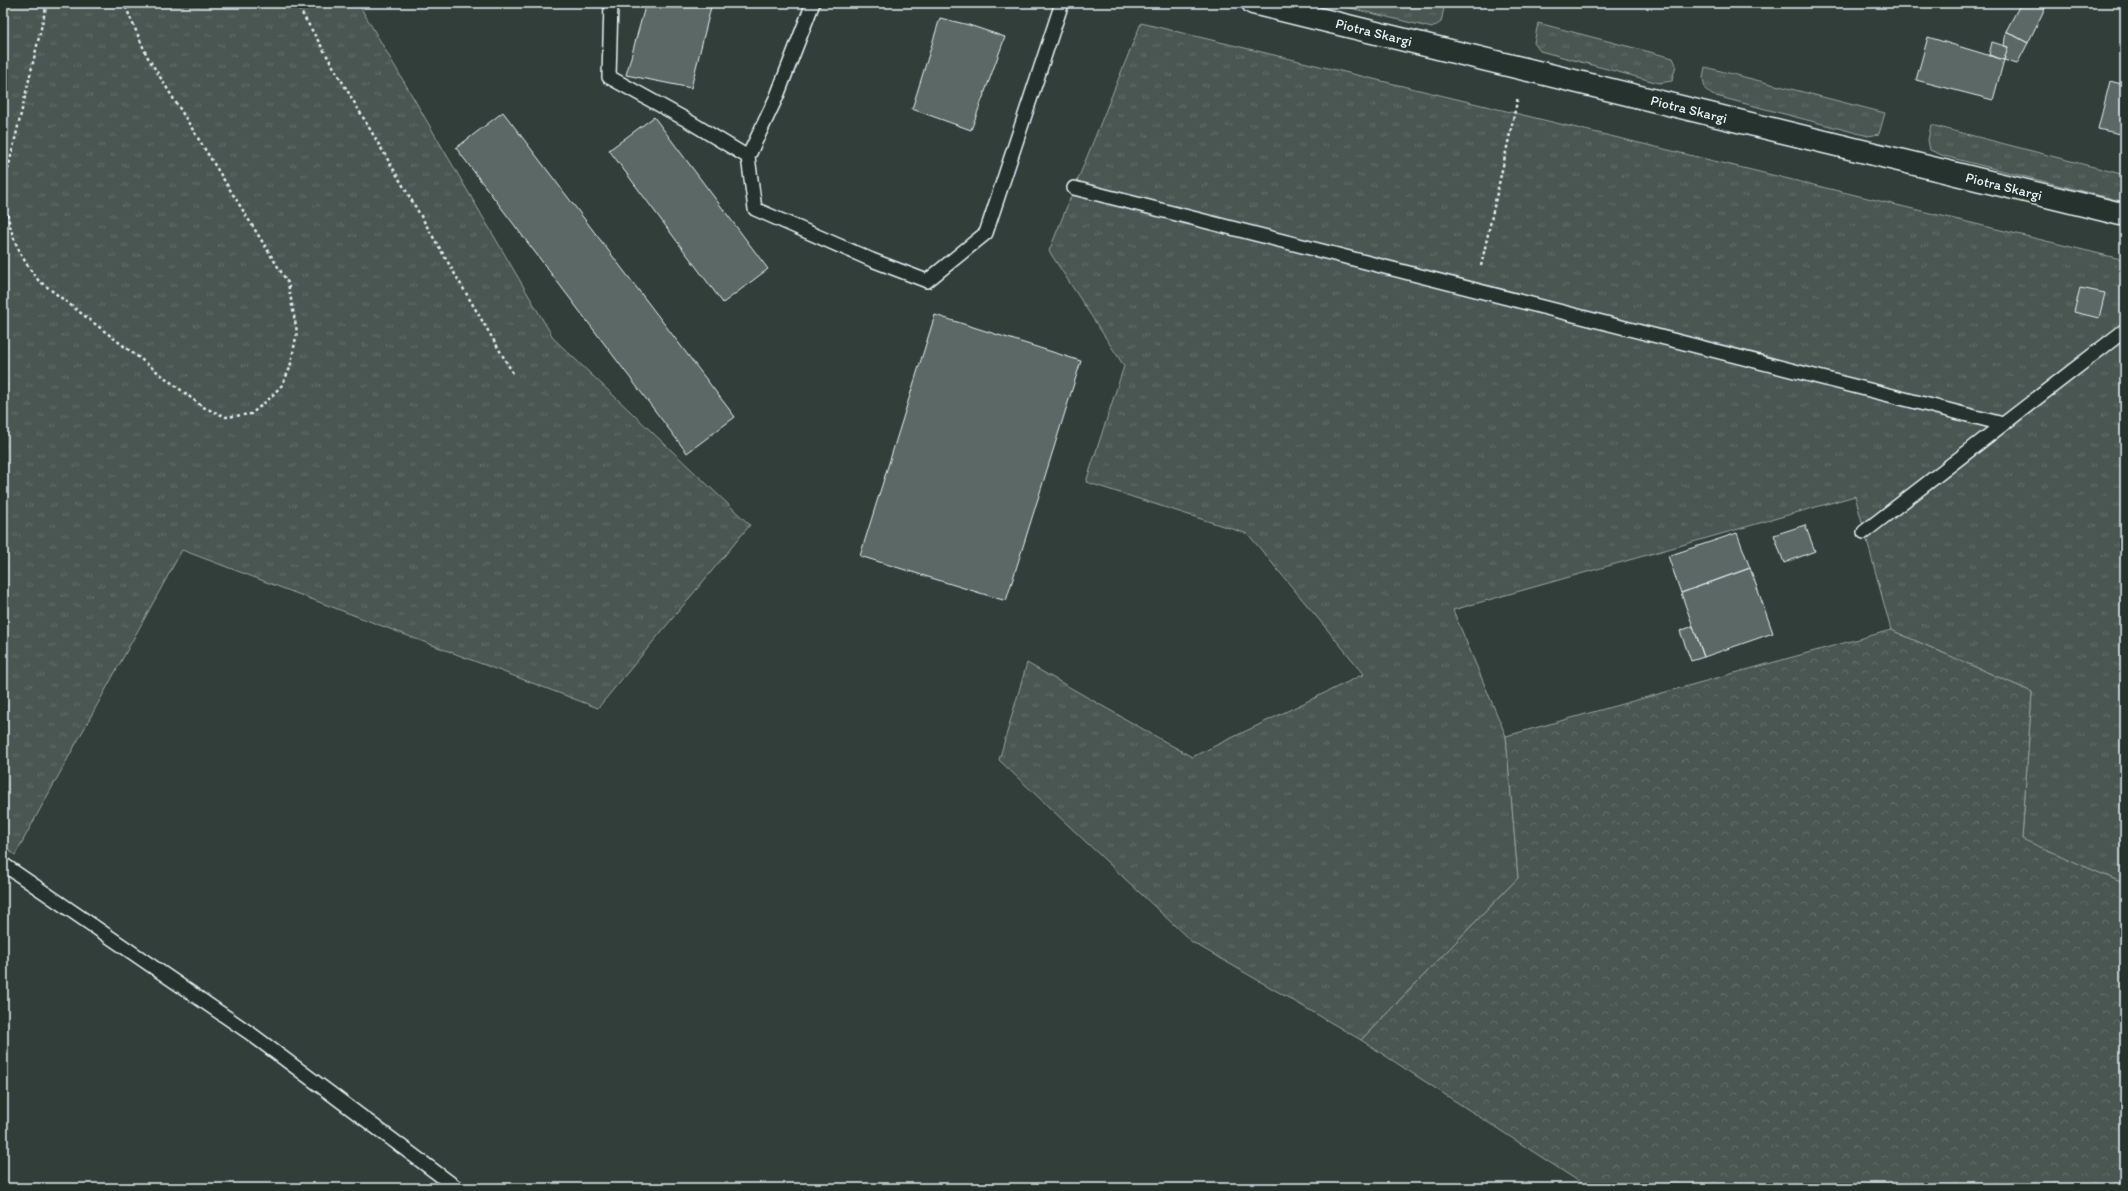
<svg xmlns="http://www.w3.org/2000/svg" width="2128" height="1191" font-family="Itim,sans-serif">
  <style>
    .grass { fill: url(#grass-tufts); stroke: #98a4a4 }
    .forest { fill: url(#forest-crowns); stroke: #98a4a4 }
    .building { fill: #5c6865; stroke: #e8f1f8 }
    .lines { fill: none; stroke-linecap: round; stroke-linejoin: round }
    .service-casing { stroke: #e8f1f8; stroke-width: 16 }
    .tertiary-casing { stroke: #e8f1f8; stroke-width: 25 }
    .path { stroke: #e8f1f8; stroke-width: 2.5; stroke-dasharray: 3 3; stroke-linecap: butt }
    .service { stroke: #26332d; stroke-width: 13 }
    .tertiary { stroke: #26332d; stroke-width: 22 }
    .labels { text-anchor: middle; stroke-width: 3; stroke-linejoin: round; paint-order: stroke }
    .street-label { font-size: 14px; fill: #e8f1f8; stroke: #26332d }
  </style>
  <defs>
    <pattern id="grass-tufts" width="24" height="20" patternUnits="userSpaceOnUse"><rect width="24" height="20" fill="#495651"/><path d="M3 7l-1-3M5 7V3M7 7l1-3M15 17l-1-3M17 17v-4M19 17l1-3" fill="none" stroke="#636f6b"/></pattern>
    <pattern id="forest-crowns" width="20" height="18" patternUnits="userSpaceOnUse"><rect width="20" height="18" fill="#495651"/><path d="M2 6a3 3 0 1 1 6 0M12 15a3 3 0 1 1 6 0" fill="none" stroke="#636f6b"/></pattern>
  </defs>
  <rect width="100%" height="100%" fill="#323e39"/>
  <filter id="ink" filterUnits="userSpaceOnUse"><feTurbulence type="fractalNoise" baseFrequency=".025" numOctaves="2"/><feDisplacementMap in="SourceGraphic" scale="8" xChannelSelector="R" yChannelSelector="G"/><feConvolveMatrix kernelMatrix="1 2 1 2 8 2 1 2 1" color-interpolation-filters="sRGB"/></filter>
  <g filter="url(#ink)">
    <path class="grass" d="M3,3h355l196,336 196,186 -152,183 -416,-158 -167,305 -12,-10z
      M1330,3h115l-4,19 -9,6z
      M1141,23l984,237v624l-103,-44 10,-148 -141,-62 -36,-134 -402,114 53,126 12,142 -157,162 -169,-98 -193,-182 28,-97 165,94 172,-83 -116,-140 -162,-52 38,-116 -75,-115z
      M1538,23l135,35 3,7 -4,16 -13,2 -119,-32 -6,-8z
      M1705,67l180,46 -6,21 -11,2 -156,-41 -7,-6 -2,-11z
      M1931,125l194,50v27l-181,-46 -14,-6 -2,-10z"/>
    <path class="forest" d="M1891,630l141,62 -10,147 103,45v304h-536l-228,-148 157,-162 -12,-142z"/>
    <path class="building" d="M646,3h66l-21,85 -65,-13z
      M2021,3l26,1 -19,39 -22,-12z
      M940,18l29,7 36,12 -34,93 -59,-21z
      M2006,31l22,12 -11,21 -13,-4 4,-13 -4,-1z
      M1928,37l76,23 -11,40 -77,-20z
      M1992,42l16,5 -4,13 -15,-5z
      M2110,81l15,4v50l-27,-6z
      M503,112l232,305 -48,36 -231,-305z
      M654,117l114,152 -45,34 -114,-153z
      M2080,288l25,5 -6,25 -25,-6z
      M935,315l146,46 -75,240 -146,-45z
      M1805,525l10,26 -31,12 -10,-28z
      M1737,533l13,35 -69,25 -13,-37z
      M1750,568l23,65 -69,24 -23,-64z
      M1693,626l11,31 -13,4 -11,-30z"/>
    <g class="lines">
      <defs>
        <path id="service" d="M611,3l-2,74 76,42 63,38
          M813,3l-36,93 -29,61 7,52 117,51 55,21 59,-48 76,-230
          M1074,188l929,236
          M1864,532l261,-202
          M3,864l248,170 206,154"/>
        <path id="tertiary" d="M1253,3l872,212"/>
      </defs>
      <use href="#service" class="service-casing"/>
      <use href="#tertiary" class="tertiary-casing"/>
      <path class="path" d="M47,3l-43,183c3,39 10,63 34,94l165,127 23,10 25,-3 18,-15 13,-14 8,-17 7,-36 -9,-49 -141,-227 -23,-53
        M296,3l218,372
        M1481,266l37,-169"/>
      <use href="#service" class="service"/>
      <use href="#tertiary" class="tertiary"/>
    </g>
  </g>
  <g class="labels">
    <g class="street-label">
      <text transform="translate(1374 32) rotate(14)" y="5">Piotra Skargi</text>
      <text transform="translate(1689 109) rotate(14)" y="5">Piotra Skargi</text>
      <text transform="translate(2004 186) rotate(14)" y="5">Piotra Skargi</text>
    </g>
  </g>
  <rect width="2128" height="1191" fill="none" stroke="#26332d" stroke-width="16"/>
  <rect x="8" y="8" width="2112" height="1175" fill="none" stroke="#e8f1f8" stroke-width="1.5" filter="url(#ink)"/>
</svg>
